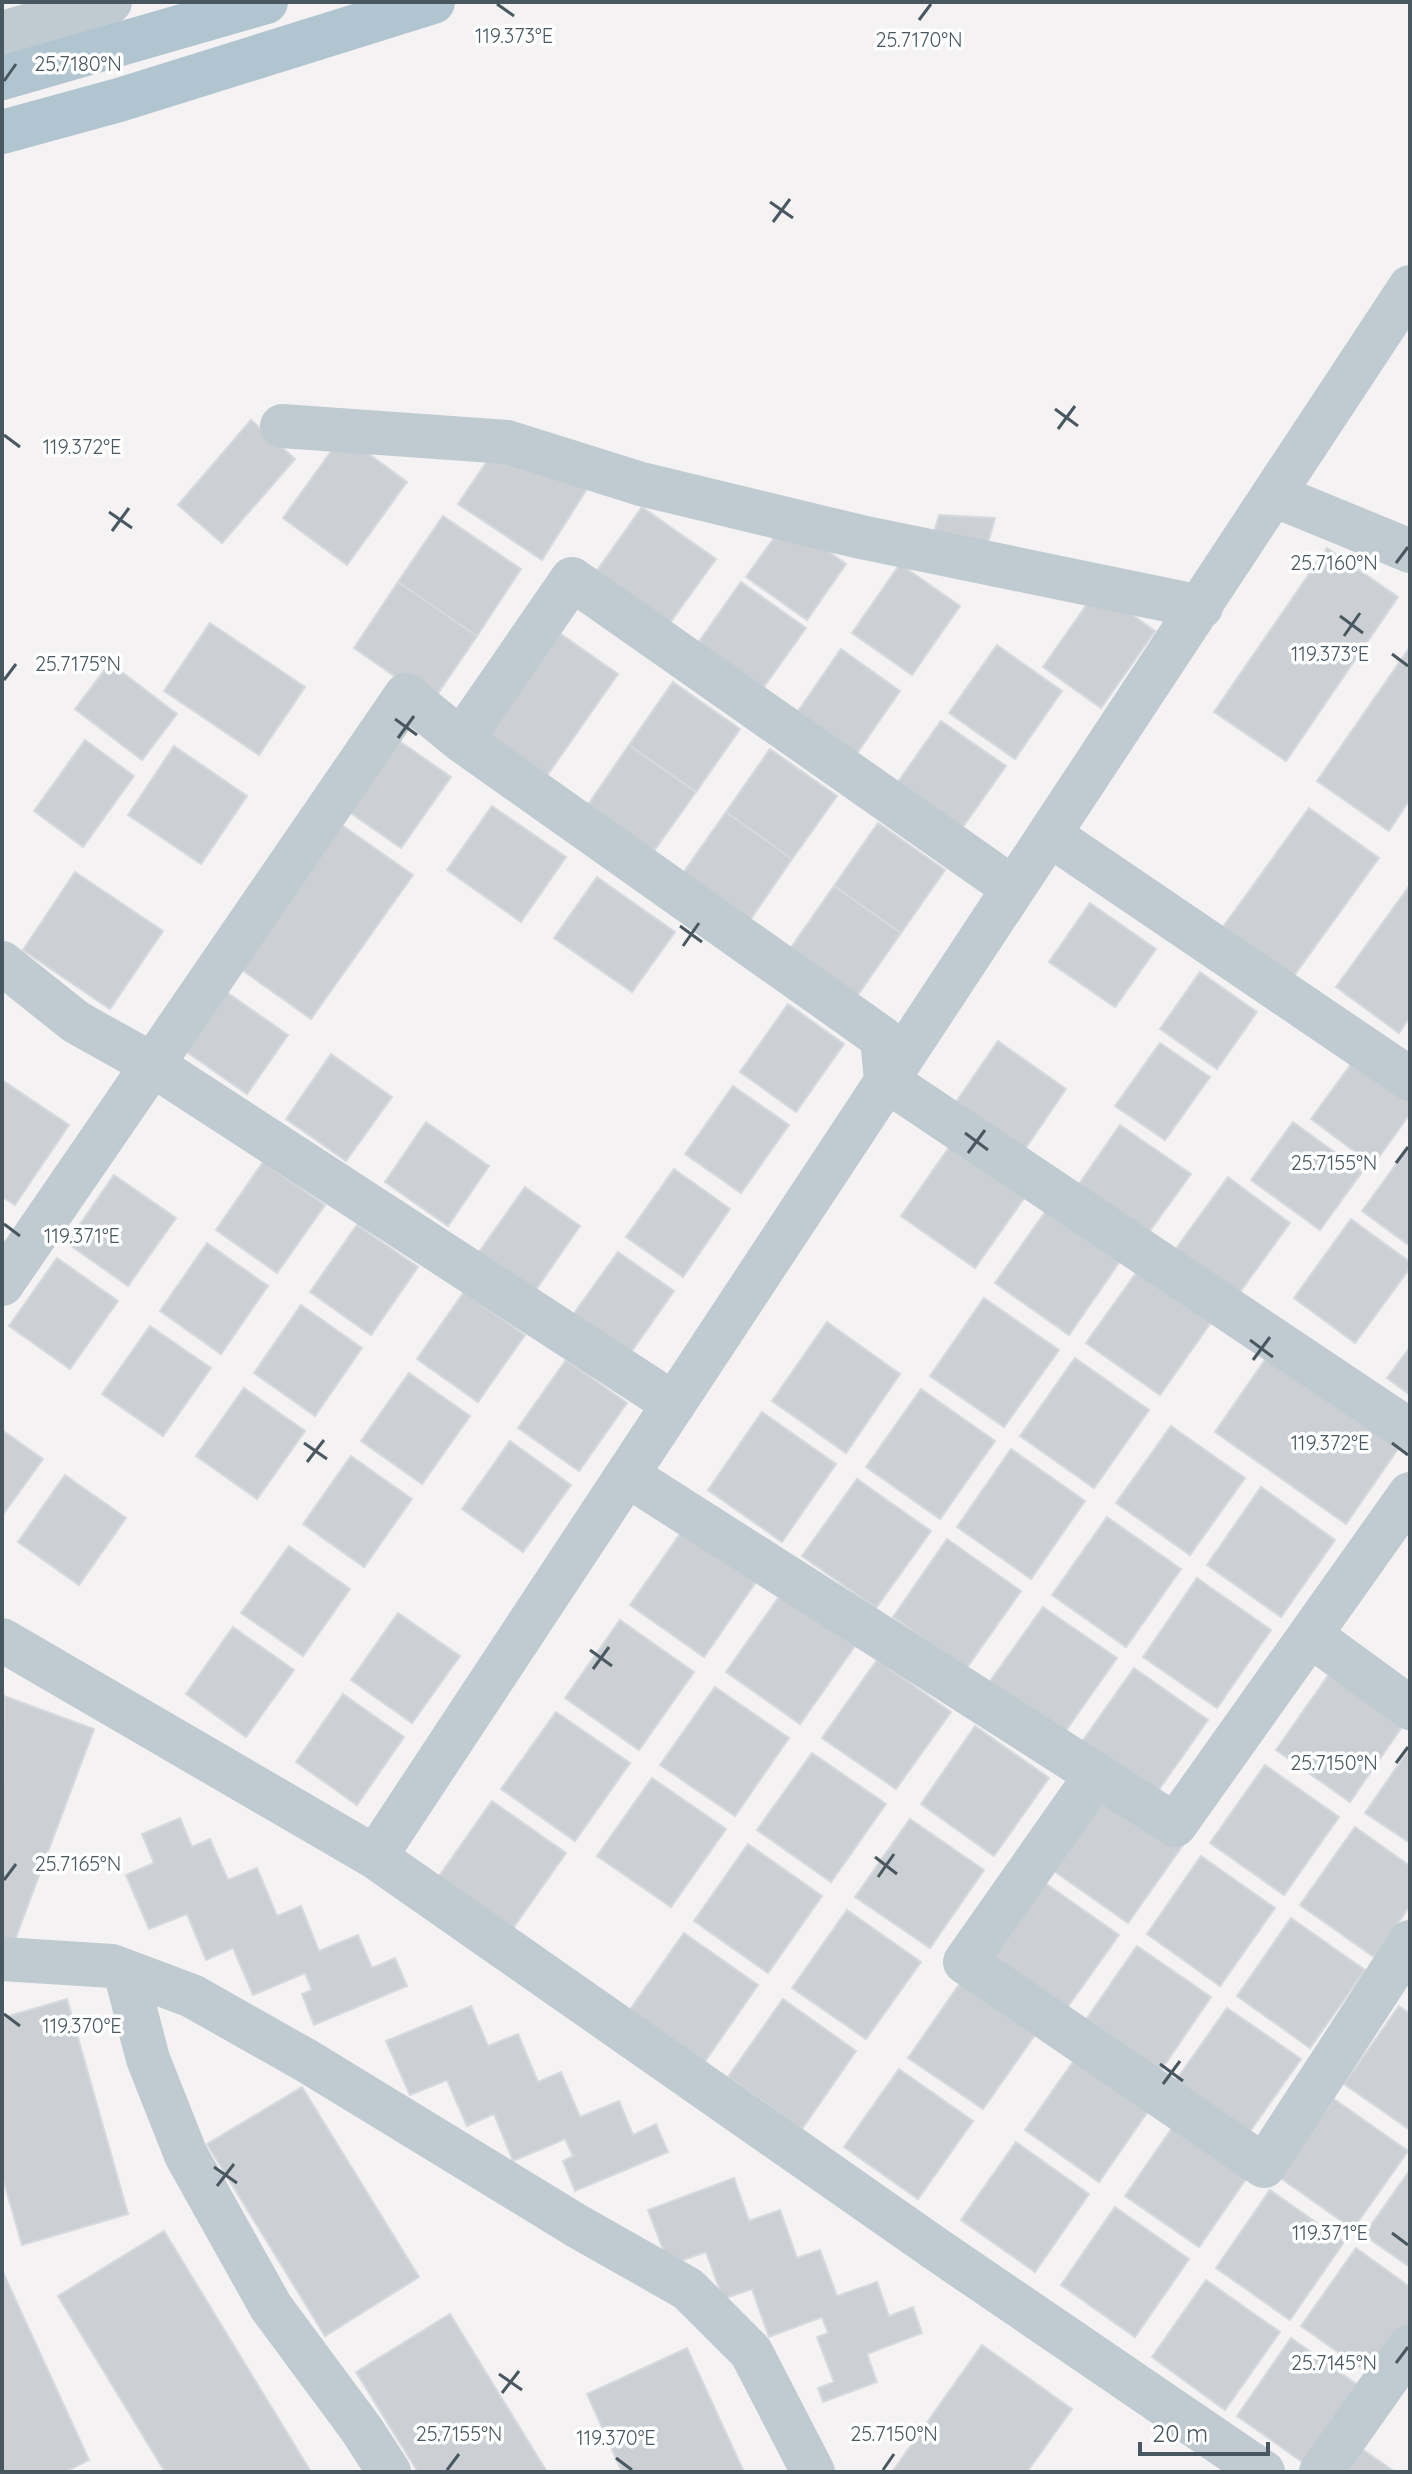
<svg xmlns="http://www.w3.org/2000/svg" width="1412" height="2474" font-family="Quicksand,sans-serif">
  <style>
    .building { fill: #ccd0d4; stroke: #d6d9dd; stroke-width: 2 }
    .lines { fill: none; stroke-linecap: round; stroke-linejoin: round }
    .minor { stroke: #bfcbd1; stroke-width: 44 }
    .major { stroke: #b1c5d0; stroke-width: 44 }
    .ticks { fill: none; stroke: #495860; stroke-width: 3 }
    .ticks-label { font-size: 20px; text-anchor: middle; fill: #495860; stroke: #fff; stroke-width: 7; stroke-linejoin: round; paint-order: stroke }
  </style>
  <rect width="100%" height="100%" fill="#f4f2f2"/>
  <path class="building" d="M251,420l44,39 -73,84 -44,-38z
    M343,435l64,47 -60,83 -64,-47z
    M494,451l96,33 -48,76 -84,-56z
    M642,507l74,52 -47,65 -73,-52z
    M939,515l56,3 -10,36 -53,-14z
    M443,516l78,53 -44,67 -79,-54z
    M786,521l60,43 -39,56 -61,-43z
    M1327,548l71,49 -112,164 -72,-49z
    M900,564l60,42 -48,69 -60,-42z
    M398,582l79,54 -45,66 -78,-54z
    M741,582l65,46 -43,60 -65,-45z
    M1097,590l58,41 -54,77 -58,-41z
    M210,623l95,64 -46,68 -95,-64z
    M555,630l63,44 -72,103 -64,-45z
    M997,645l65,46 -47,68 -66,-46z
    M1410,647v152l-21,32 -72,-50z
    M841,649l59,42 -47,68 -59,-42z
    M110,663l67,51 -35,46 -67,-51z
    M673,682l67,47 -44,63 -67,-47z
    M941,721l65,45 -46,65 -65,-45z
    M395,738l56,39 -50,71 -56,-39z
    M85,740l49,36 -51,71 -49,-36z
    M629,745l67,47 -45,63 -66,-46z
    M174,746l73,50 -46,68 -73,-49z
    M770,749l67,47 -45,63 -66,-47z
    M492,806l74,51 -45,65 -74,-52z
    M1309,808l70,50 -86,119 -70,-50z
    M726,812l66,47 -44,64 -67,-47z
    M339,823l74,52 -102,144 -73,-52z
    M878,823l67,47 -44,63 -67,-47z
    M75,872l88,59 -53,78 -87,-59z
    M597,877l78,55 -43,60 -78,-54z
    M1410,885v132l-11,16 -63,-46z
    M834,886l67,47 -44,63 -67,-47z
    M1090,903l66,46 -41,58 -66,-45z
    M1200,972l57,40 -40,57 -57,-40z
    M222,989l66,46 -41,59 -66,-46z
    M788,1004l56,40 -48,68 -56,-40z
    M998,1041l68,48 -43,63 -69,-47z
    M1160,1043l50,34 -45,63 -50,-34z
    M331,1054l61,43 -46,64 -60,-42z
    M1354,1060l56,40v14l-37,51 -62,-46z
    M2,1080l67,45 -54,80 -13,-8z
    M733,1086l56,39 -48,68 -56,-39z
    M426,1122l63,44 -41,60 -63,-44z
    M1293,1122l69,50 -42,58 -69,-50z
    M1120,1125l71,49 -42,58 -70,-48z
    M955,1139l75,51 -55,78 -74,-52z
    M1410,1145v101l-48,-35z
    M263,1162l62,43 -48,68 -61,-43z
    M674,1169l56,40 -47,68 -57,-40z
    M114,1175l62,43 -48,68 -61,-43z
    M1228,1177l62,46 -53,73 -62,-46z
    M525,1187l55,39 -45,65 -56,-39z
    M1050,1205l73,52 -54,78 -74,-52z
    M1351,1219l59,43v6l-55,75 -61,-45z
    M357,1225l61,42 -47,68 -61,-43z
    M207,1243l61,43 -47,68 -61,-43z
    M618,1252l56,39 -47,67 -57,-39z
    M57,1258l61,43 -48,68 -61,-43z
    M1141,1266l73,52 -54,77 -74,-52z
    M464,1292l61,43 -47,67 -61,-43z
    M984,1298l75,52 -55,77 -74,-51z
    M301,1305l61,43 -47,68 -61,-43z
    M827,1322l73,52 -54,79 -74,-52z
    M150,1326l61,42 -48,68 -61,-42z
    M1410,1347v48l-23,-17z
    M1269,1354l131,92 -54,78 -131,-92z
    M1075,1358l74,52 -55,78 -74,-52z
    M566,1360l61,43 -48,68 -61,-43z
    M409,1373l61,43 -48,68 -61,-43z
    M244,1388l61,43 -48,68 -61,-43z
    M921,1389l74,52 -55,78 -74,-52z
    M762,1412l74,52 -54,78 -74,-52z
    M1171,1426l74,52 -55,77 -74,-52z
    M2,1430l41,29 -41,57z
    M510,1441l61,44 -48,67 -61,-43z
    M1011,1449l74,52 -54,78 -74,-52z
    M351,1456l61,43 -48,68 -61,-43z
    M65,1475l61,43 -47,67 -61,-43z
    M857,1479l74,52 -55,77 -74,-52z
    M1261,1487l74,53 -54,77 -74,-52z
    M1107,1517l74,52 -55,78 -74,-52z
    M685,1527l73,52 -54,78 -74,-52z
    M947,1539l74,52 -55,78 -73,-52z
    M289,1546l61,43 -47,67 -62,-43z
    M1197,1578l74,52 -54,78 -74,-51z
    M781,1594l74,52 -55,78 -74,-52z
    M1043,1607l74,51 -55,78 -74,-52z
    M398,1613l62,43 -48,67 -61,-43z
    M620,1620l74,52 -55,78 -74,-52z
    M233,1627l61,43 -48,67 -60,-43z
    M877,1660l74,52 -55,77 -74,-51z
    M1134,1668l74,52 -55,78 -74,-52z
    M1330,1673l74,51 -54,78 -74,-52z
    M715,1687l74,51 -54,78 -75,-51z
    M343,1694l61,43 -47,68 -61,-43z
    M4,1696l90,33 -81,216 -11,-4z
    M556,1712l74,51 -55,78 -74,-52z
    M975,1726l74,52 -55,78 -73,-52z
    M1410,1748v95l-45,-30z
    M812,1753l74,51 -55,78 -74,-52z
    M1265,1765l74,52 -55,78 -74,-52z
    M652,1778l74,51 -55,78 -74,-51z
    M1109,1794l74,51 -55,78 -74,-52z
    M492,1801l74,52 -55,78 -74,-52z
    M180,1818l12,29 18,-8 18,41 29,-12 20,48 24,-10 18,45 39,-16 14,33 23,-10 12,28 -93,39 -12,-31 10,-4 -7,-17 -52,22 -20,-47 -27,12 -19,-46 -38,15 -23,-54 28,-12 -12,-29z
    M910,1819l74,51 -54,78 -75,-51z
    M1355,1827l55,39v40l-36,51 -74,-52z
    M748,1844l74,52 -54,77 -74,-52z
    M1201,1856l74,52 -55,78 -73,-52z
    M1045,1883l74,52 -55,77 -74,-51z
    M847,1910l74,52 -55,77 -74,-51z
    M1291,1918l74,52 -55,78 -73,-52z
    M684,1933l74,52 -54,78 -75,-52z
    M1137,1946l74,51 -54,79 -74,-52z
    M963,1979l74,53 -54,77 -75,-51z
    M67,1999l61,215 -106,31 -20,-70v-157z
    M783,1999l73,52 -54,78 -74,-52z
    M471,2006l17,40 30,-12 20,48 23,-10 19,45 39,-16 14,34 23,-11 12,28 -93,39 -12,-30 10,-5 -8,-17 -52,22 -19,-47 -27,12 -20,-46 -37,15 -24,-54z
    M1399,2006l11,8v116l-66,-46z
    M1227,2008l74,51 -55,78 -74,-51z
    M1080,2052l73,52 -54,78 -74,-52z
    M899,2069l74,52 -55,78 -74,-52z
    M302,2087l117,190 -94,59 -118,-192z
    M1334,2099l74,52 -55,78 -74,-52z
    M1179,2118l74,51 -54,78 -74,-51z
    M1016,2142l73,52 -54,78 -74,-52z
    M1410,2170v97l-46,-32z
    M734,2178l15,43 31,-11 17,48 23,-8 17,46 40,-14 12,34 24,-9 9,26 -55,21 10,28 -54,20 -5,-14 16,-6 -17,-45 11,-4 -6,-16 -53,20 -17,-48 -29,10 -17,-47 -37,13 -21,-55z
    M1270,2190l74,52 -54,78 -74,-52z
    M1115,2207l74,52 -54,78 -74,-52z
    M164,2231l147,241h-146l-107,-176z
    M1356,2248l54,39v41l-35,50 -74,-52z
    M2,2270l87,190 -24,12h-63z
    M1206,2280l74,52 -55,78 -73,-53z
    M450,2314l97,158h-129l-62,-100z
    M1291,2338l74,52 -54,78 -74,-52z
    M982,2345l90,64 -45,63h-135z
    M687,2348l57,124h-122l-35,-78z
    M1362,2449l33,23h-49z"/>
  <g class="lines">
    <path class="minor" d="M2,33l108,-31
      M282,426l225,16 134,42 220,53 340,70
      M1274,495l136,56
      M461,740l111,-161 441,309
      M1050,835l360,244
      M2,963l74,59 77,43 521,339
      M886,1080l524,351
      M2,1284l404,-589 55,45 421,298 4,42
      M627,1475l548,350 235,-331
      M1310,1635l100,73
      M2,1640l373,217 561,392 327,223
      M1097,1774l-132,188 299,204 146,-224
      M375,1857l1035,-1570
      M2,1959l110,7 80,30 115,65 270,165 111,63 63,63 62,120
      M125,1971l23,88 38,96 85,152 91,123 27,42
      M1321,2472l89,-126"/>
    <path class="major" d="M2,78l264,-76
      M2,132l117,-32 314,-98"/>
  </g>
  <path class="ticks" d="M497,4l17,12M919,20l12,-16M4,81l12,-17M770,202l23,16M773,222l17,-23M1055,409l23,17M1058,429l17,-23M4,435l16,12M109,512l23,16M112,531l17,-23M1396,563l12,-16M1340,616l23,17M1344,636l16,-23M1392,654l16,12M4,680l12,-16M395,719l22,16M398,738l16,-22M680,926l22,16M683,946l16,-23M965,1133l23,17M968,1153l17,-23M1396,1163l12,-16M4,1224l16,12M1250,1340l23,17M1253,1360l17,-23M304,1443l23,16M1392,1443l16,12M307,1462l17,-22M590,1650l22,16M593,1669l16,-22M1396,1763l12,-16M875,1857l22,17M878,1877l16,-23M4,1880l12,-16M4,2014l16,12M1160,2064l23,17M1163,2084l17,-23M214,2167l23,16M217,2186l17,-22M1392,2233l16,12M1396,2363l12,-16M499,2374l23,16M502,2393l17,-22M616,2458l16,12M447,2470l12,-16M883,2470l11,-16"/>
  <g class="ticks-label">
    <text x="514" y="43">119.373°E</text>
    <text x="919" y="47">25.7170°N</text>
    <text x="78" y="71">25.7180°N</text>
    <text x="82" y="454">119.372°E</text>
    <text x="1334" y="570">25.7160°N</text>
    <text x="1330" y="661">119.373°E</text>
    <text x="78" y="671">25.7175°N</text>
    <text x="1334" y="1170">25.7155°N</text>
    <text x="82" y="1243">119.371°E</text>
    <text x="1330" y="1450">119.372°E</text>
    <text x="1334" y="1770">25.7150°N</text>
    <text x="78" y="1871">25.7165°N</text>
    <text x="82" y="2033">119.370°E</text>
    <text x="1330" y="2240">119.371°E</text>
    <text x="1334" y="2370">25.7145°N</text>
    <text x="459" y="2441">25.7155°N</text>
    <text x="894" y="2441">25.7150°N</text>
    <text x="616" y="2445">119.370°E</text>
  </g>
  <rect width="1412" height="2474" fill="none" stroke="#495860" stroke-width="8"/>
  <path d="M1140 2442v12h128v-12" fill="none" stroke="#495860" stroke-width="4"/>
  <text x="1152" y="2442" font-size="24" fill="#495860" stroke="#ffffff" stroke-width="6" paint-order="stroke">20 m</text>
</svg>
